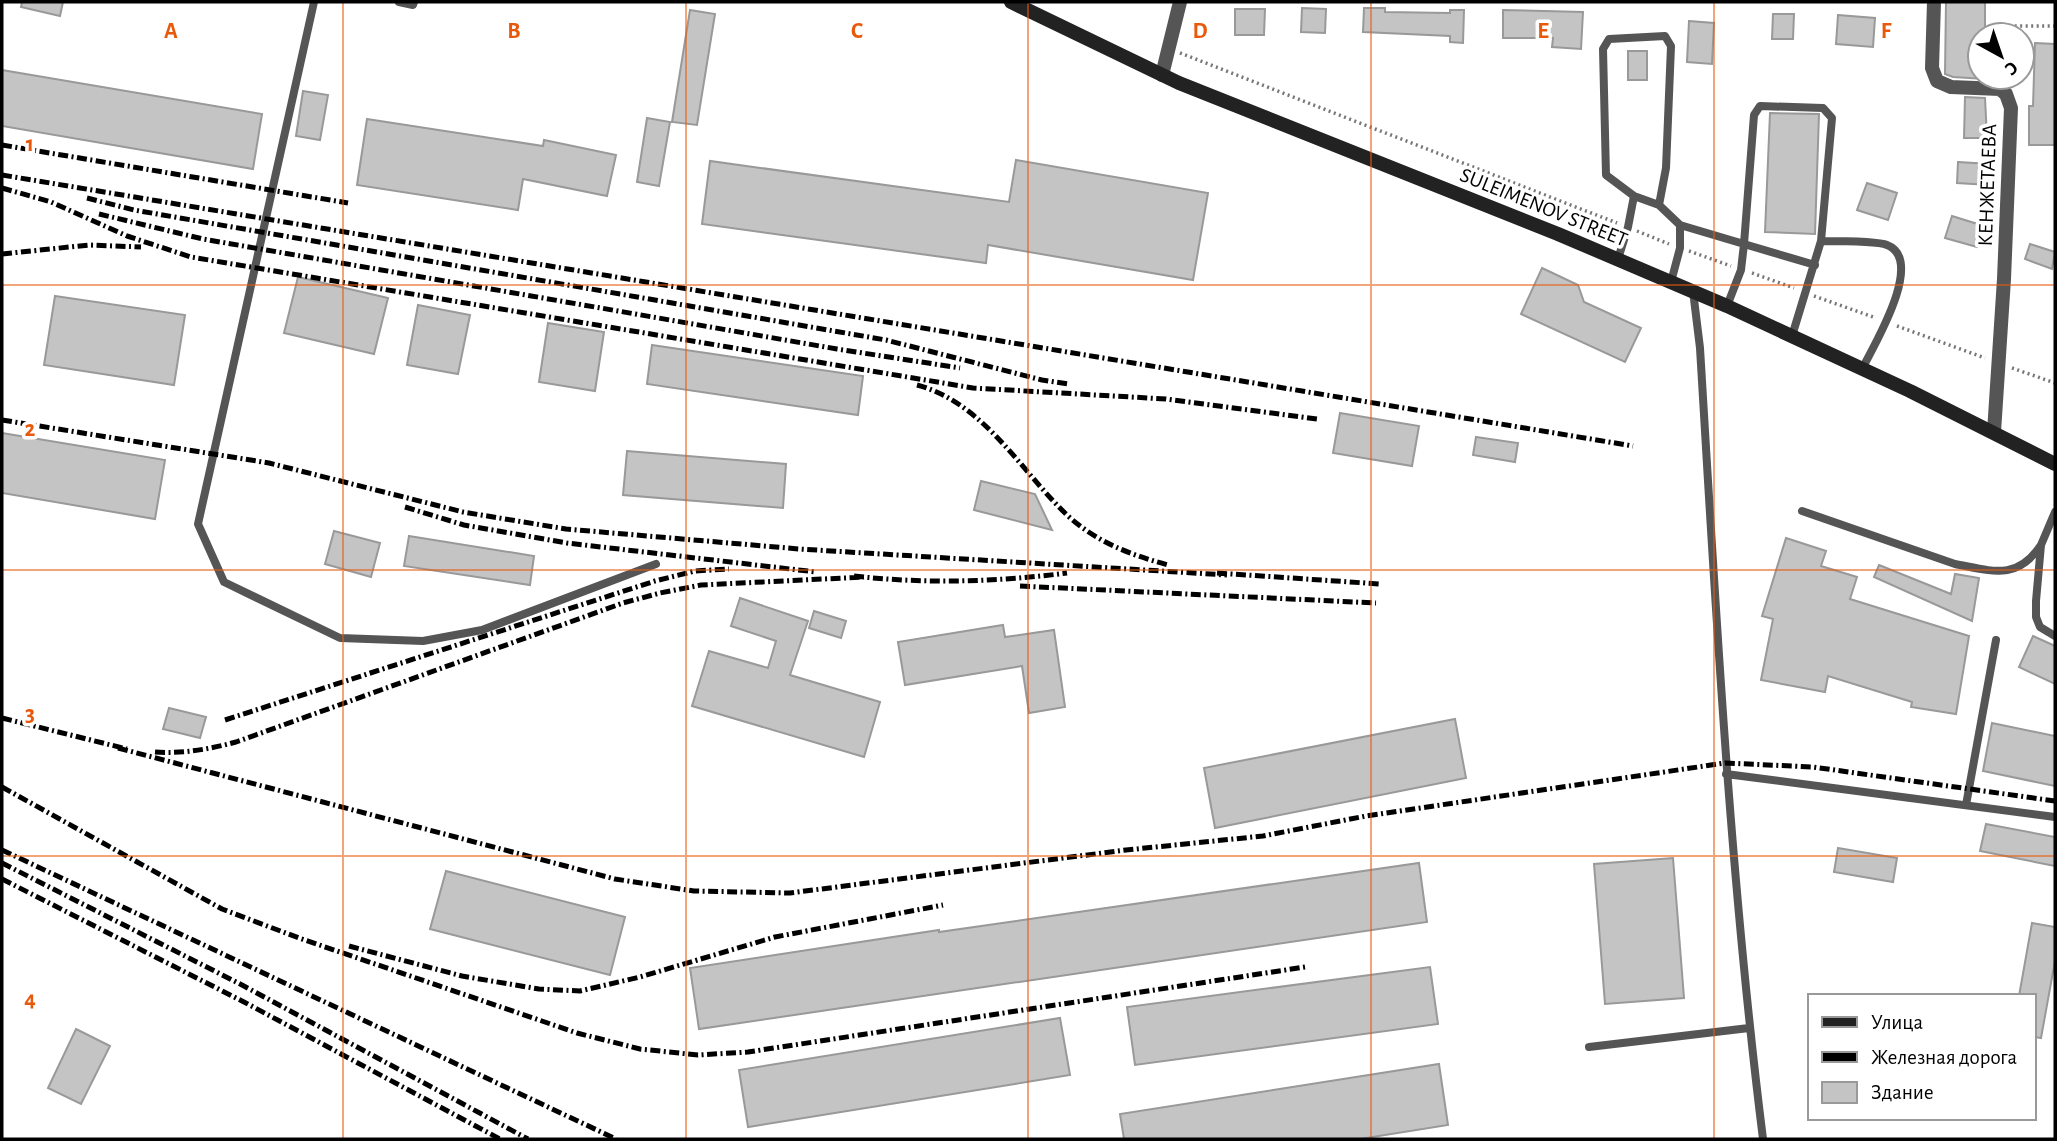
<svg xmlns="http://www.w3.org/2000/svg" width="2057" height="1141" font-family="'Alegreya Sans',sans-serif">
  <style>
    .building { fill: #c4c4c4; stroke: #999; stroke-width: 2 }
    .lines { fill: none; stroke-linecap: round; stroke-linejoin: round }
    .path { stroke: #777; stroke-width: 3.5; stroke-dasharray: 2 3.5; stroke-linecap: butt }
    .lane { stroke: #555; stroke-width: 8 }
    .street { stroke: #555; stroke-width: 14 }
    .secondary { stroke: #222; stroke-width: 14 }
    .rail { stroke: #000; stroke-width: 5; stroke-dasharray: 10 3.5 2 3.5; stroke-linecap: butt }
    .grid { fill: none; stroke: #e8590c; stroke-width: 2; stroke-opacity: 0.55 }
    .labels { text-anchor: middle; stroke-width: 7; stroke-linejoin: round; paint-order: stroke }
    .street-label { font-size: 21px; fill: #000; stroke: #fff }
    .grid-label { font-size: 23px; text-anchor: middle; font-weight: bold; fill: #e8590c; stroke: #fff; stroke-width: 7; stroke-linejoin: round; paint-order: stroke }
  </style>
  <rect width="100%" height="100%" fill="#fff"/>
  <path class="building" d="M22,2h41l-3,14 -39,-9z
    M1946,2h39v33h-5v42l5,2 -32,-2 -8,-3z
    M1302,8l24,1 -1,24 -24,-1z
    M1364,8h21v4l65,1v-3h14l-1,33 -13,-1v-6l-87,-4z
    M1235,9h30l-1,26h-29z
    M690,10l25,4 -18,111 -25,-3z
    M1503,10l80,2 -2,37 -29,-2 1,-9h-50z
    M1773,14h21l-1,25h-21z
    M1838,15l37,3 -2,29 -37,-3z
    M1689,21l25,2 -2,41 -25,-2z
    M2035,43l20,1v101h-26v-39h4z
    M1628,51h19v29h-19z
    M2,70l260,44 -9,55 -251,-43z
    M303,91l25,4 -8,45 -24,-4z
    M1965,97l20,1 2,40h-23z
    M1770,113l49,1 -4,120 -50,-2z
    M647,118l23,4 -11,64 -22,-4z
    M367,119l176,27 1,-6 72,15 -9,41 -84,-17 -5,31 -161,-25z
    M1016,160l192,33 -15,87 -205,-35 -2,18 -284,-39 8,-63 299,41z
    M1958,162l32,2 -1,21 -32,-2z
    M1867,183l30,10 -9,27 -31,-10z
    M1952,216l32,10 -7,21 -32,-9z
    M2030,244l25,8 -3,17 -27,-10z
    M1542,268l36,17 6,17 57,26 -16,34 -104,-48z
    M298,277l90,21 -14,56 -90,-21z
    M55,296l130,19 -11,70 -130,-20z
    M418,305l52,10 -12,59 -51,-9z
    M548,323l56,9 -9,59 -56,-9z
    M652,345l211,31 -5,39 -211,-31z
    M1340,413l79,13 -7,40 -79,-13z
    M2,433l163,27 -10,59 -153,-26z
    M1476,437l42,6 -3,19 -42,-7z
    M627,451l159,13 -3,44 -160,-13z
    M981,481l54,13 17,36 -78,-20z
    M334,531l46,12 -9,34 -46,-13z
    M409,536l125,20 -4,29 -126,-19z
    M1786,538l40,13 -5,15 36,11 -7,22 119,37 -13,78 -45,-7 1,-5 -84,-26 -3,16 -64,-12 12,-61 -11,-3z
    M1879,565l72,29 4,-20 24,4 -7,43 -98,-44z
    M740,598l68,23 -18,54 90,27 -16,55 -172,-51 17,-55 59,17 8,-27 -45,-15z
    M814,611l32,10 -5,17 -32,-10z
    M1003,625l2,12 49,-7 11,77 -36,6 -7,-47 -117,19 -7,-43z
    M2033,636l22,10v38l-36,-17z
    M169,708l37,9 -6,21 -37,-9z
    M1455,719l11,59 -251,50 -11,-60z
    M1992,723l63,13v50l-72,-15z
    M1986,824l69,13v29l-75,-15z
    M1838,848l59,10 -4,24 -59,-10z
    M1673,858l11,140 -79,6 -11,-140z
    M1419,863l8,59 -728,107 -9,-61 249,-38v2z
    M446,871l179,46 -15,58 -180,-46z
    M2032,923l23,4v34l-14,77 -7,-1v-41h-15z
    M1430,967l8,57 -303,41 -8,-58z
    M1060,1018l10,57 -322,52 -9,-57z
    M76,1029l34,17 -29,58 -33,-16z
    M1439,1064l9,61 -88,14h-236l-4,-25z"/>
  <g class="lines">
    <path class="path" d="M2003,35l6,-9h46
      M1180,53l437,170
      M1637,231l32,13
      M1689,251l42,15
      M1752,273l42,15
      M1814,296l62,22
      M1897,326l88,32
      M2012,368l43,15"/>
    <path class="lane" d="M314,2l-116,522 26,58 116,56 83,3 59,-11 174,-66
      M399,2l14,3 1,-3
      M1659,205l7,-37 5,-122 -6,-10 -56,3 -6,10 3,126 28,21 25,9 21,20 64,19 -3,26 -14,36
      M1618,259l10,-32 6,-31
      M1815,265l-71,-21 10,-129 6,-9 63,2 9,10 -11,123c13,0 57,0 66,4 39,15 -14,102 -25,124
      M1671,282l9,-34v-23
      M1693,291l7,57c16,264 30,528 63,791
      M1792,336l29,-95
      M1802,511l153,53c37,7 62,17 86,-19
      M2055,512l-14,33 -5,56v16l4,10 15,9
      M1726,774l329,43
      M1966,805l30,-165
      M1589,1047l160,-19"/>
    <path class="street" d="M1934,2l-2,66 5,13 14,6 49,2 6,5 5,14 -7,171 -10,153
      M1162,75l18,-73"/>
    <path class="secondary" d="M1011,2l168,81 379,151 169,72 183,85 145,73"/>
    <path class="rail" d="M2,145l346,58
      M2,175l1631,271
      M2,188l49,14 76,34 64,21 782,131 193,11 151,20
      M87,198l47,12 752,130 156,40 27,4
      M99,214l104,25 634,110 123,19
      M2,254l87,-9 52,2
      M917,385c67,18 103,85 150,130 29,27 64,40 101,50
      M2,420l267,43 194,49 103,17 233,20 428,26
      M405,507l59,18 103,18 249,29
      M1217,573l163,11
      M854,576c71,8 142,6 213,-3
      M1020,586l356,17
      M2,718l125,31
      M225,720l430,-139 40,-10 34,-2
      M118,748l497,131 79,12 96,2 336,-43 137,-14 103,-20 359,-53 88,4 242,34
      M155,752c28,2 55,-3 81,-10l387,-139 37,-10 41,-8 163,-8
      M2,787l220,122 77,29 278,95 63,16 58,6 50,-3 557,-85
      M2,850l614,289
      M2,863l240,122 286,154
      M2,879l242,123 256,137
      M349,946l113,30 77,13 41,2 60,-14 135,-40 168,-32"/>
  </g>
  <path class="grid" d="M343,2v1137M686,2v1137M1028,2v1137M1371,2v1137M1714,2v1137M2,285h2053M2,570h2053M2,856h2053"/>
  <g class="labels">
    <g class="street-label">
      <text transform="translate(1987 185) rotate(-88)" y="7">КЕНЖЕТАЕВА</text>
      <text transform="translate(1544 207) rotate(22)" y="7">SULEIMENOV STREET</text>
    </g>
  </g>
  <g class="grid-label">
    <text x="171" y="38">A</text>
    <text x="514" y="38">B</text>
    <text x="857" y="38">C</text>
    <text x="1200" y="38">D</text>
    <text x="1543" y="38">E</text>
    <text x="1886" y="38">F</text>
    <text x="30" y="151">1</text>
    <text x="30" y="436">2</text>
    <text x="30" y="721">3</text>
    <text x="30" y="1006">4</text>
  </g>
  <rect width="2057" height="1141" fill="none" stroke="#000000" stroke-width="7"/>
  <rect x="1808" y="994" width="228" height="126" fill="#ffffff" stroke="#999999" stroke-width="2"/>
  <rect x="1822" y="1017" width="35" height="10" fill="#222222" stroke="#999999" stroke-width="2"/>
  <text x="1871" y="1029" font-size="21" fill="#000000">Улица</text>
  <rect x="1822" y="1052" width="35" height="10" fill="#000000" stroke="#999999" stroke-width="2"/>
  <text x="1871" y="1064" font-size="21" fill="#000000">Железная дорога</text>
  <rect x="1822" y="1082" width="35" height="21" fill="#c4c4c4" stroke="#999999" stroke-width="2"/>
  <text x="1871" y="1099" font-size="21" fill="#000000">Здание</text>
  <g transform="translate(2001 56) rotate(140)"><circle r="33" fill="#ffffff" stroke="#999999" stroke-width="2"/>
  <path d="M0-5L12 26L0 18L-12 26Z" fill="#000000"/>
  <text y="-10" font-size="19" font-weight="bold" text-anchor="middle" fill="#000000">С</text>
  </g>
</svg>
